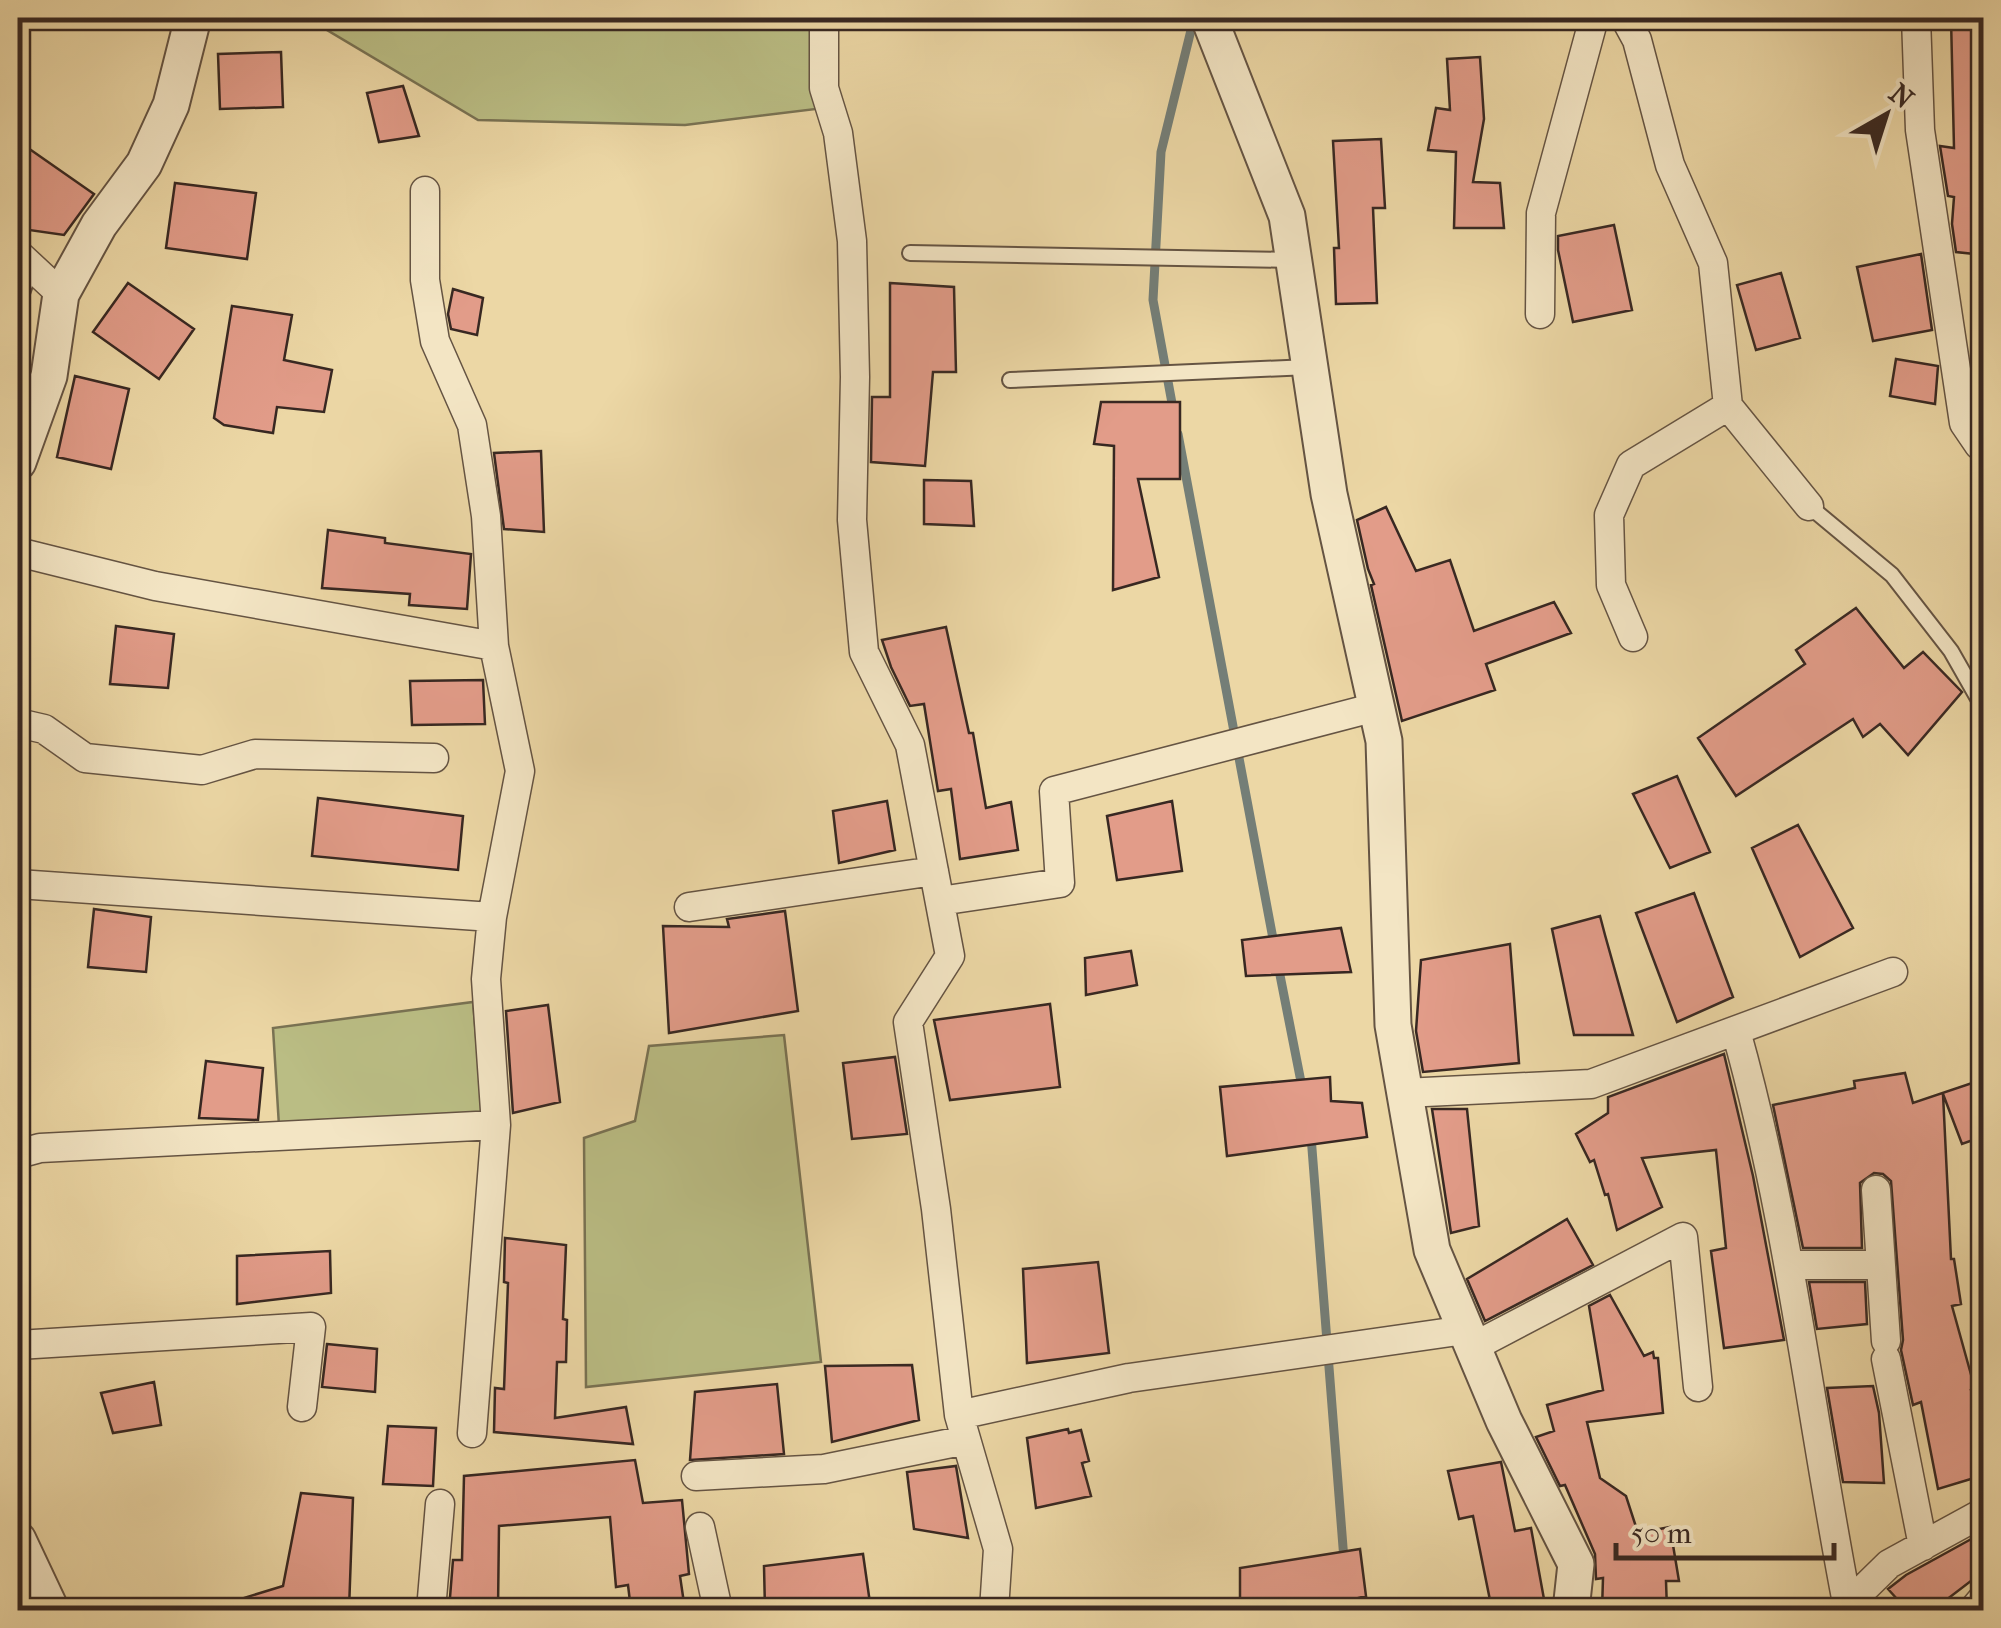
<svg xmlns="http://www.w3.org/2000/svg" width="2001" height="1628" font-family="'IM FELL French Canon',serif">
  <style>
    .green { fill: #babd84; stroke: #797253; stroke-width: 2.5 }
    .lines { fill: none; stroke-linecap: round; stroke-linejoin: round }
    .stream { stroke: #747e77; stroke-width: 9 }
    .building { fill: #e29c89; stroke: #382822; stroke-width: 2.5 }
    .service-casing { stroke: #655443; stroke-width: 18 }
    .minor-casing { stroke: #655443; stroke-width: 31 }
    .tertiary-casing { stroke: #655443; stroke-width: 39 }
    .service { stroke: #f3e5c4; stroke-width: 14 }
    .minor { stroke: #f3e5c4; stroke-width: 28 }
    .tertiary { stroke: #f3e5c4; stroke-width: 35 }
  </style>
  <rect width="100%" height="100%" fill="#ecd7a5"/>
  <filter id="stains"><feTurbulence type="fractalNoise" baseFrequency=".002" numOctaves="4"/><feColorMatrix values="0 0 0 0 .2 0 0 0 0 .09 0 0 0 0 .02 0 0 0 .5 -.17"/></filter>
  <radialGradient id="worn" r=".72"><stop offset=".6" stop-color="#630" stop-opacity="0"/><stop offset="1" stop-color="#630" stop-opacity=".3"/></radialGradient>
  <path class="green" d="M318,18h493l5,91 -131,16 -207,-5 -161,-96z
    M473,1002l10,113 -204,11 -6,-98z
    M784,1035l37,327 -235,25 -2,-249 51,-17 14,-75z"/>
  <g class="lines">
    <path class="stream" d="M1174,414l-21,-114 8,-148 33,-134
      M1178,434l96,510
      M1278,965l25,127
      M1311,1136l33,424
      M1342,1610l2,-20"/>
  </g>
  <path class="building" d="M1951,18h33v237l-28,-3 -4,-28 2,-27 -6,-1 -8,-50 14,2z
    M281,52l2,55 -63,2 -2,-55z
    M1480,57l4,62 -11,63 27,1 4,45h-50l2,-76 -28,-2 8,-42 14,2 -3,-51z
    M403,86l16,50 -40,6 -12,-49z
    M1381,139l4,69h-12l4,95 -41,1 -2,-56h5l-6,-107z
    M18,141l76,53 -30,41 -35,-5 -1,-9 -10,-8z
    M175,183l81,10 -9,66 -81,-11z
    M1614,225l18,85 -59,12 -15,-72v-14z
    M1921,254l11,76 -59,11 -16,-74z
    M1781,273l19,65 -44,12 -19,-65z
    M128,283l66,46 -35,50 -66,-47z
    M890,283l64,4 2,85h-23l-8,94 -54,-4 1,-65h18z
    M453,289l30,9 -6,37 -26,-6 -3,-15z
    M232,306l60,9 -8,45 48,10 -8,42 -47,-5 -4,26 -49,-8 -10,-7z
    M1896,359l42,7 -3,38 -45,-8z
    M75,376l54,13 -18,80 -54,-12z
    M1101,402h79v77h-42l21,98 -46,13 1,-144 -20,-2z
    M541,451l3,81 -40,-3 -10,-76z
    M924,480l47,1 3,45 -50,-2z
    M1386,507l30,64 34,-11 24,71 80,-29 17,31 -85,31 9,26 -93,31 -31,-136 3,-1 -6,-15 -11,-49z
    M328,530l57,8v5l86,11 -4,55 -58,-4 1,-11 -88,-6z
    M1856,608l48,60 19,-16 39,40 -54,63 -28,-31 -17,13 -10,-18 -117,77 -38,-58 107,-74 -9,-14z
    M116,626l58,8 -6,54 -58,-4z
    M946,627l23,106h4l13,75 25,-6 7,48 -58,9 -9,-70 -13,2 -14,-87 -14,2 -19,-39 -9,-27z
    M483,680l2,44 -73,1 -2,-44z
    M1677,776l33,76 -40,16 -37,-74z
    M318,798l145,18 -5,54 -146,-14z
    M887,801l8,49 -56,13 -6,-52z
    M1172,801l10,70 -65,9 -10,-64z
    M1798,825l55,103 -53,29 -48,-109z
    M1694,893l39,104 -56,25 -41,-109z
    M94,909l57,8 -5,55 -58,-5z
    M785,911l13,100 -129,22 -6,-107 66,1 -2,-8z
    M1600,916l5,19 28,100h-59l-22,-106z
    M1341,928l10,44 -105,4 -4,-36z
    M1510,944l9,119 -96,9 -7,-41 5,-71z
    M1131,951l6,34 -51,10 -1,-37z
    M1050,1004l10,83 -110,13 -16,-80z
    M548,1005l12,97 -47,11 -7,-102z
    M1724,1054l29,122 31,164 -60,8 -13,-97 15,-3 -10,-98 -74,8 20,49 -45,23 -9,-36 -3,1 -11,-35 -4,2 -14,-28 32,-21v-16z
    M895,1057l12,77 -55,5 -9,-76z
    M206,1061l57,7 -5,52 -59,-2z
    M1905,1073l8,30 71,-24v57l-22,8 -19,-50 8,165h3l7,45 -9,2 23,83 -4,1 13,50v35l-46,14 -17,-87 -8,3 -12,-55 2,-10 -12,-159 -8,-7 -9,-1 -14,10 2,65h-59l-30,-143 82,-17 -1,-7z
    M1330,1077l1,24 31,2 5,34 -140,19 -7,-69z
    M1432,1109h35l12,117 -28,7z
    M1567,1219l26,46 -108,56 -18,-42z
    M505,1238l61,7 -3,74 4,1 -1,42h-9l-2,56 71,-11 7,37 -139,-12 1,-44 9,1 4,-106 -4,-1z
    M330,1251l1,42 -94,11v-48z
    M1098,1262l11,91 -82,10 -4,-94z
    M1809,1282h56l2,42 -50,5z
    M1610,1295l34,61 9,-4 1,6h4l5,55 -76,9 13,56 26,18 12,37 32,-6 9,54h-13l1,29h-65l1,-32 -7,1 -1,-25 -30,-69 -5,1 -24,-49 18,-6 -7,-26 56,-15 -14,-84z
    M327,1344l50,5 -2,43 -53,-5z
    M912,1365l7,55 -87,22 -7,-76z
    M154,1382l7,43 -48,8 -12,-40z
    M777,1384l7,70 -94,6 5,-68z
    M1873,1386l6,27 5,70 -41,-1 -16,-94z
    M388,1426l48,2 -3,58 -50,-2z
    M1068,1429l1,4 12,-3 8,31 -7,2 9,33 -55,12 -9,-70z
    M635,1460l8,43 39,-3 7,74 -9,2 5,34h-54l-3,-25 -12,2 -6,-70 -111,9 -1,84h-49l4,-50h9l2,-84z
    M1501,1462l14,69 16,-3 15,82h-54l-19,-94 -14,3 -11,-48z
    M956,1466l12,72 -54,-9 -7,-57z
    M301,1493l52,5 -4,112h-127l-1,-5 62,-19z
    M1984,1532v39l-51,39h-26l-19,-21 18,-14z
    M1360,1549l6,47 -38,10v4h-88v-42z
    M863,1554l8,56h-106l-1,-44z"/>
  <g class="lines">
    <defs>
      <path id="service" d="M910,253l382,7
        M18,305l13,-38
        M1010,380l299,-13
        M1809,506l83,69 59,76 33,58"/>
      <path id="minor" d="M824,18v70l14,45 14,108 3,136 -3,143 12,132 46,93 40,211 -42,66 28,187 23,206 39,134 -4,61
        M1625,18l12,22 33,125 43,98 15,143 -97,59 -22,50 2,70 22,52
        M1916,18l4,112 44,293 15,22 5,1
        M425,191v89l10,61 37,84 14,91 8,130
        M18,254l43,40
        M1540,314l1,-101 53,-195
        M1728,406l81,100
        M18,552l137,34 339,60 26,125 -28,146 -6,62 10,146
        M18,723l26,6 41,29 117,12 53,-16 179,4
        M18,884l474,33
        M940,901l120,-18 -6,-92 322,-84
        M689,907l245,-36
        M1736,1031c53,188 74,381 111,572
        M1404,1093l187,-9 302,-112
        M18,1154l22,-6 456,-23 -24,308
        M1876,1190l10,151
        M1791,1265h90
        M18,1345l293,-18 -9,80
        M1473,1347l210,-110 15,150
        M1886,1359l37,187
        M959,1415l170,-37 336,-48
        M696,1476l128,-7 142,-29
        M700,1527l18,83
        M431,1610l9,-106
        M1842,1610l47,-46 95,-52
        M1973,1610l11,-13"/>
      <path id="tertiary" d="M1209,18l78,198 42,278 55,247 9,284 39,225 72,171 72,143 -5,46
        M18,462l31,-86 12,-82 38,-69 45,-61 27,-59 22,-87
        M18,1540l33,70"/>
    </defs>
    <use href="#service" class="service-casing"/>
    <use href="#minor" class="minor-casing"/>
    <use href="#tertiary" class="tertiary-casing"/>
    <use href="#service" class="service"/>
    <use href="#minor" class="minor"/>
    <use href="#tertiary" class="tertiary"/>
  </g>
  <rect width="2001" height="1628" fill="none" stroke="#ecd7a5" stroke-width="60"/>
  <rect x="20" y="20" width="1961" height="1588" fill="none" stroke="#382822" stroke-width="5"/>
  <rect x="30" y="30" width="1941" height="1568" fill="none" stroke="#382822" stroke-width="2.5"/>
  <g transform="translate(1886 115) rotate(39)" stroke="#f3e5c4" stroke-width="8" paint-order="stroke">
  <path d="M0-8L18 38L0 25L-18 38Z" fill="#382822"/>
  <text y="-15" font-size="28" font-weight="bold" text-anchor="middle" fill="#382822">N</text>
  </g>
  <path d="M1616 1543v15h218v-15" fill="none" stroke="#382822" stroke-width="5"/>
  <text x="1631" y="1543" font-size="30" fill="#382822" stroke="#f3e5c4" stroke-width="8" paint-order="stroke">50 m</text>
  <rect width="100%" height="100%" filter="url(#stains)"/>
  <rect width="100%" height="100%" fill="url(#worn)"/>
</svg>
